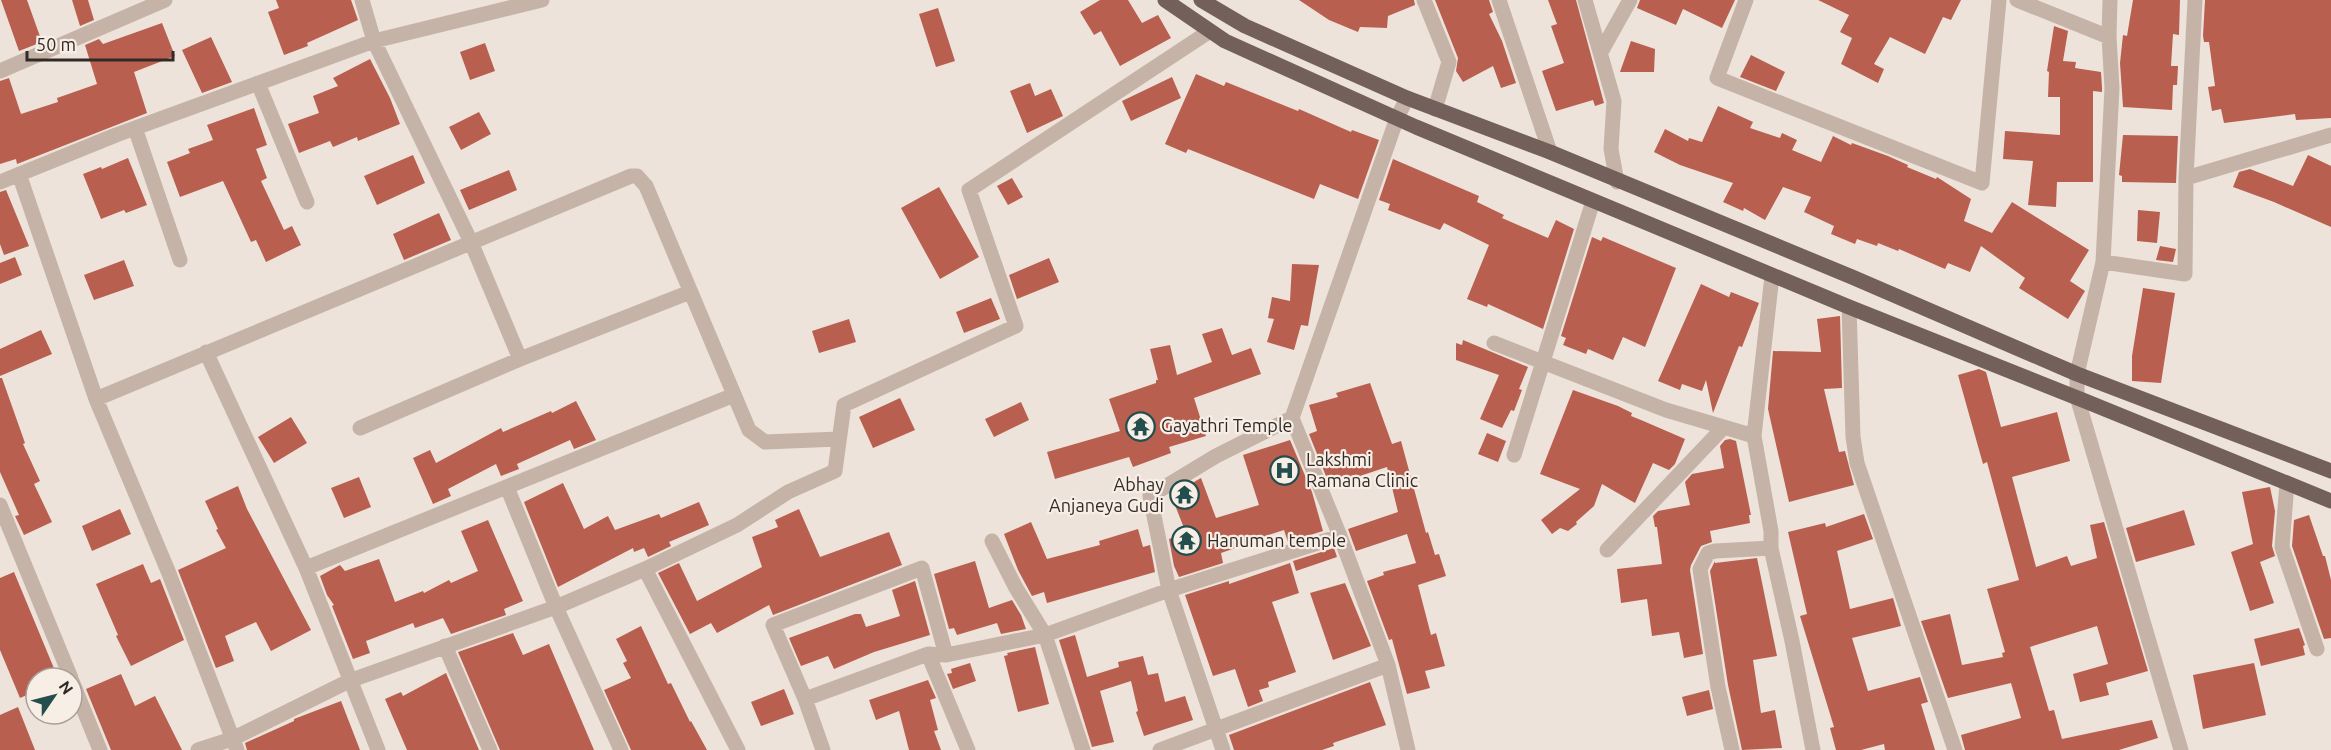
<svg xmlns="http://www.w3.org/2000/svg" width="2331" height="750" font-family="Ubuntu,sans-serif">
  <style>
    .building { fill: #b85f4f }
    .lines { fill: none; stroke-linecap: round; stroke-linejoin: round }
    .minor { stroke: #c5b3a8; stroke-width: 15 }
    .major { stroke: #73605a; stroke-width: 15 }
    .labels { text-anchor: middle; stroke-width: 4.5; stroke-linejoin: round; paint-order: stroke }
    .poi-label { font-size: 18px; fill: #322a27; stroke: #f7eee6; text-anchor: start }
  </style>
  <rect width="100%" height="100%" fill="#eee3da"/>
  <path class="building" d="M1,0h26l15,42 -23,9z
    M72,0h16l6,20 -14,6z
    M276,0h75l7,20 -51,23 1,3 -24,9 -16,-43 11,-4z
    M1100,0h28l14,23 16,-8 13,23 -51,28 -19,-35 -7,4 -14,-23z
    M1299,0h115l1,5 -27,11 -1,12 -27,-1 -2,5 -29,-12z
    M1435,0h54l4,12 -4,2 13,27 14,42 -15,5 -8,-22 -30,16 -7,-11 2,-13z
    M1548,0h28l28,103 -9,3 -2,-6 -37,11 -14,-40 22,-8 -13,-37 6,-2z
    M1640,0h95l-13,28 -39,-19 -7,16 -39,-17z
    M1818,0h143l-10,20 -8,-3 -18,37 -35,-17 -16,27 10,5 -6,14 -37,-19 11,-26 -12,-6 9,-17z
    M2133,0h47l-1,35 -6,-1 -2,32h7l-1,19h-4l-1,25 -49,-3 -3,-44 3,-28 4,1z
    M2205,0h126v118l-35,2 -1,-6 -71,9 -3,-14 -9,2 -4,-24 7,-1 -6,-44h-5l-1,-6z
    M938,8l17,53 -19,6 -17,-53z
    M162,23l13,33 -41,16 13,41 -130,51 -1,-5 -16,5v-83l9,-3 12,36 37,-12 -1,-4 40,-14 -12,-39 14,-6 4,5z
    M2054,26l14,5 -5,30 13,1 -1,6 26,4 1,16v4l-9,-1v91h-36l-1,25 -28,-2 5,-44 -30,-2 2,-28 55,4v-38h-12l1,-25 -2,-1z
    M211,37l21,45 -30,11 -20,-43z
    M1631,41l24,8 -1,23h-34z
    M485,43l10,28 -25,9 -10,-28z
    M1751,55l34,17 -9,19 -36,-14z
    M370,59l20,39 10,26 -42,17 -1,-4 -24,10 -3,-6 -31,12 -11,-29 31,-11 -6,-17 25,-10 -5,-8z
    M1196,74l28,12 2,-4 72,29 1,-2 52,23 1,-2 27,10 -21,59 -38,-15 -6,15 -126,-50 -2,4 -21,-9z
    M1172,77l9,21 -50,23 -9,-20z
    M1030,83l5,13 16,-7 12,27 -36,17 -17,-42z
    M1718,106l35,16 -3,6 30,10 2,-5 15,7 -5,10 29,12 12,-26 18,9 1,-2 36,13 20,9 -1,2 29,12 1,-2 34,22 -7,22 28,12 20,-31 77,48 -19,31 15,10 -17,28 -49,-31 6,-10 -44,-32 -11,26 -22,-9 -3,6 -46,-20 -1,2 -20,-8 -1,3 -20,-7 -2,5 -24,-10 3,-8 -30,-14 7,-15 -28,-10 -18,33 -21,-12 -1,3 -20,-9 10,-19 -53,-18 -26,-13 11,-23 23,12 1,-3 13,4z
    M254,108l13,37 -11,4 11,29 -6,3 23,49 8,-4 9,19 -35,17 -10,-22 -5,2 -28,-61 -43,16 -13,-35 23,-9 -2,-4 25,-9 -6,-15z
    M479,112l12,22 -30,16 -12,-23z
    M2123,135l55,1 -2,47 -54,-1v-6l-3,-1z
    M413,155l12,28 -48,22 -13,-29z
    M2308,155l23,11v61l-57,-25 -41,-15 6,-15 11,-3 43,17z
    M128,158l19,47 -21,8 -2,-3 -23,9 -18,-45 18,-7 1,2z
    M1393,159l86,37 -2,6 27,13 -2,3 46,20 8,-18 18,9 -31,100 -55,-25 -1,3 -20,-8 22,-54 -45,-22 -4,7 -52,-20 2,-6 -11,-4z
    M509,170l8,20 -48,20 -9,-20z
    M1012,178l11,19 -15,8 -11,-19z
    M939,187l40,70 -39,22 -39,-71z
    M6,190l23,56 -25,9 -4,-11v-52z
    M2138,210l22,2 -3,31 -20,-2z
    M439,213l12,27 -47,20 -11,-26z
    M1592,237l9,4 2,-4 73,31 -31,79 -22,-10 -10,23 -25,-11 -2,5 -23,-9 3,-7 -5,-2z
    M2160,246l16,3 -3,13 -17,-2z
    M15,257l7,18 -22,9v-21z
    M1049,258l10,24 -42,17 -8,-24z
    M124,260l10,26 -40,14 -10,-25z
    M1292,264l27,1 -11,61 -7,-1 -7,25 -27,-8 7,-23 -6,-1 4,-21 18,4z
    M1701,284l28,13 2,-5 28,11 -17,44 -3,-1 -26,67 -7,-33 -4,11 -20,-7 -2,6 -22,-9z
    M2143,288l32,5 -14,90 -29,-2v-25z
    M991,298l9,21 -36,14 -8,-21z
    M1840,316l2,72 -18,1 15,63 6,-1 9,34 -65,17 -21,-93 5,-58 48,1 -4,-33z
    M849,319l7,23 -37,11 -7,-22z
    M1222,328l10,27 19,-7 10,26 -67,24 12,38 -37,11 2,6 -38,14 -4,-10 -74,22 -8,-27 73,-21 -11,-32 47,-16v-3h2l-8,-31 20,-4 7,30 35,-13 -10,-28z
    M41,330l11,24 -52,22v-27z
    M1463,340l65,27 -9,22 3,1 -8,21 -3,-1 -9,18 -22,-9 19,-44 -43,-15v-17l6,2z
    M1979,369l7,3 15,55 56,-15 13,49 -58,16 24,90 31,-11 4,10 26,-8 -7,-33 14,-3 44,149 -42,12 3,12 -29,7 -7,-28 35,-10 -11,-38 -67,21 19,64 5,-1 8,29 90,-19 6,18 -39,12h-154l-4,-15 60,-17 -10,-35 -63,15 -27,-77 29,-7 12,51 41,-8 -1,-4 3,-1 -18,-63 32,-9 -32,-118 -4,2 -25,-89z
    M0,378h2l23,65 -2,1 17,37 -6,3 18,38 -28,13 -9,-19 4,-1 -19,-43z
    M1370,383l22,61 9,-3 25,92 2,-1 7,23 4,-1 7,22 -28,9 13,50 5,-2 9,33 -20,5 5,17 -23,6 -15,-55 -3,1 -22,-59 17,-6 -1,-3 33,-9 -9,-29 -51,17 -8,-22 50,-17 -11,-45 -57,19 -21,-52 8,-3 -8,-26 29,-8 -2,-4z
    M1573,390l45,16 14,7 -1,3 10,4 44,19 -10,25 -6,6 -16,-7 -18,40 -33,-19 -8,22 -18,16 1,2 -9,7 -8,-3 -8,6 -11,-14 39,-31 -40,-15z
    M900,398l15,32 -42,18 -14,-31z
    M576,401l20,39 -22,9 -4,-9 -53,24 2,5 -18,7 -5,-12 -48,25 3,7 -18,8 -20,-46 17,-8 6,13 65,-35 2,4 48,-21 1,2z
    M1021,402l8,18 -35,17 -9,-18z
    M291,417l16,26 -33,20 -16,-26z
    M1487,433l19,8 -8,21 -20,-8z
    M1730,439l6,2 15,74h-2l1,8 -40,8 2,11 -11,4 -10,19 -1,5 13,84 -19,4 -5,-26 -27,4 -5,-37 -26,4 -4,-34 45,-5 -5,-37h-2l-2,-11 5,-5 32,-6 -5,-23 7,-8 32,-6 -4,-22 5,-6z
    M1290,440l22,52 11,39 -35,11 -4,-12 -37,12v2l-26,9 2,10 -44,14 -5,-11 -5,-27 17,-6 -15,-38 30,-17 15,40 43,-13 -16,-50z
    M359,477l12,30 -27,11 -13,-30z
    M563,483l21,46 24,-13 7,14 44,-16 2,4 38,-16 10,23 -40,17 2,4 -23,11 -4,-9 -10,4 -1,-4 -75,39 -34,-85z
    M238,486l9,23 64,121 -40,21 -15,-29 -31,14 9,25 -18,7 -38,-98 48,-22 -10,-18 2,-1 -13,-28z
    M2270,487l5,24 -3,35 3,10 -15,6 14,41 -24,8 -19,-59 22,-8 -11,-52z
    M120,509l11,25 -39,17 -10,-25z
    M799,509l21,48 69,-25 13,33 -129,50 -4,-10 -52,28 -6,-10 -21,11 -32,-61 21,-10 18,38 65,-34 -10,-30 26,-10 -3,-7z
    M2184,510l11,35 -59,17 -10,-34z
    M1864,514l9,25 -36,12 13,58 43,-11 8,28 -49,12 16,53 52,-14 8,25 -7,2 14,46h-50l-1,-6 -23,6h-25l-6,-22 4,-1 -34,-111 7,-2 -19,-82 37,-9 1,4z
    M2309,515l14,41h2l6,24v58l-7,1 -32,-93 2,-26z
    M488,520l35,81 -19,8 2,6 -55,19 -8,-16 -28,10 -2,-5 -47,18 4,12 -17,6 -21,-53 2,-1 -7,-10 -7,-19 20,-11 5,6 34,-12 16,43 28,-11 1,2 25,-13 2,3 27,-12 -17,-40z
    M1031,522l16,37 53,-14 -1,-4 39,-12 5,18 7,-2 5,27 -108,31 -3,-11 -12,4 -14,-26 -14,-36z
    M1334,548l3,9 -41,14 -3,-10z
    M1757,558l20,98 -24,4 8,53 14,-3 7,38 -40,2 -14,-65 -18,-114 5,-10v2z
    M975,561l14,47 23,-8 9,15 5,14 -25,5 -4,-11 -40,12 -3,-7 -5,1 -15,-55z
    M1290,563l9,30 -27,9 24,70 -28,10 1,5 -10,3 4,11 -15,6 -13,-38 -22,7 -28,-81 44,-14v3z
    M143,564l8,19 9,-4 24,61 -53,26 -15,-30 2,-1 -22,-51z
    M14,572l44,106h-22v13l-16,7 -20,-48v-72z
    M915,581l15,54 -56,17 -40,17 -6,-13 -27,10 -12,-28 66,-24h6l5,13 34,-11 -8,-26z
    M1345,583l26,63 -38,14 -23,-67z
    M641,626l27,58 3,-1 19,39 1,-1 16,29h-76l-27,-60 27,-12 -8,-15 4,-2 -11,-22z
    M2299,628l6,17 -2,1 2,9 -44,11 -7,-27z
    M513,633l10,22 26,-11 45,106h-94l-42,-98z
    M1075,635l12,42 32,-10 -1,-5 25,-6 5,19 10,-2 7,29 20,-6 8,24 -49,16 -8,-24 2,-1 -7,-30 -31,10 14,51 -22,5 -33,-107z
    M1035,647l14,57 -31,8 -14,-56 4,-1 -1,-2z
    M970,663l6,18 -23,8 -6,-15 5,-1 -1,-4z
    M2254,663l12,52 -63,14 -10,-54z
    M446,673l33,77h-72l-22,-51 16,-7 2,4z
    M121,674l14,32 20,-10 27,54h-71l-25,-61z
    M928,680l8,18 -6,2 8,30 -4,1 7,19h-32l-10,-39 -23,9 -7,-20z
    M1370,682l16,43 -53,18 1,3 -12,4h-88l-5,-15z
    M784,689l10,25 -33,12 -10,-24z
    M1709,690l4,19 -26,7 -5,-19z
    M341,701l19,49h-113l-2,-7 49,-22v-2z
    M18,707l17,43h-35v-35z"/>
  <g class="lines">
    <path class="minor" d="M362,0l12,41 97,201 49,117
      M1424,0l25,62 -14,47
      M1499,0l51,152
      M1585,0l29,101 -3,48 6,33
      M1746,0l-29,78 265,105 17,-183
      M2017,0l92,37
      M2110,0l-1,37 3,51 -9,174 -26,112v23l104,353
      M2195,0l-9,178 145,-43
      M1601,52l29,-52
      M0,71l165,-71
      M258,83l49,119
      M135,128l45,132
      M19,174l77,225 72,172 69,179
      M0,182l116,-47 258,-94 168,-41
      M2103,262l82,12 1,-96
      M1772,276l-18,160 17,95v17l21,93 21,109
      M1849,307l4,130 4,26 98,287
      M1494,343l172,67 88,26
      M206,352l100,216
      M96,399l535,-223h6l9,10 103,244 16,12 74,-3
      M360,428l160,-69 170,-67
      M1514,455l79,-254
      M2287,483l-5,64 35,102
      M507,487l49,120 89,-38 92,-44 51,-33 47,-21 9,-66 172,-79 -47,-136 241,-159
      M0,505l71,173
      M992,541l24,47 29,47 38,115
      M1607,550l116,-122
      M645,569l93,181
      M445,646l45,104
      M928,654l40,96
      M1388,665l20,85
      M72,681l28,69
      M805,699l-32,-74 149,-57 24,87
      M198,750l34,-11 117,-58 207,-74 65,143
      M378,750l-72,-182 428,-173
      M823,750l-18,-51 123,-45 18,1 99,-20 124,-45 171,-54
      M1160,750l228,-85 -48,-129 -48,-118
      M1223,750l-54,-160 -19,-94 66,-40 76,-38 105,-300 10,-20
      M1732,750l-14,-63 -18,-118 8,-16 7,-2 56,-3"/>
    <path class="major" d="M1165,0l60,41 191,86 433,180 236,94 246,100
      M1201,0l44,26 162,72 143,54 302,125 225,97 254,97"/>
  </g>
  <defs>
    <symbol id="temple-ring" viewBox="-11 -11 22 22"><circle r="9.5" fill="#f7eee6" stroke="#224f4e" stroke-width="1.5"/><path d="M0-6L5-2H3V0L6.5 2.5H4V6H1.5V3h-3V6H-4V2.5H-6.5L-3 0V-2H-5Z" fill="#224f4e"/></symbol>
    <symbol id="hospital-ring" viewBox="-11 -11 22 22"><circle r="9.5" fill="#f7eee6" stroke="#224f4e" stroke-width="1.5"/><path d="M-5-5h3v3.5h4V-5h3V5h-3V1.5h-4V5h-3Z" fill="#224f4e"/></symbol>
  </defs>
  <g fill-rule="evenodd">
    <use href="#temple-ring" x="1124" y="410" width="33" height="33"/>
    <use href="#hospital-ring" x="1268" y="454" width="33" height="33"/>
    <use href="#temple-ring" x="1168" y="478" width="33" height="33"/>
    <use href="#temple-ring" x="1170" y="524" width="33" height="33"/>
  </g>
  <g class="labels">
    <g class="poi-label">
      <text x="1161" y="432">Gayathri Temple</text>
      <text x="1306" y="466">Lakshmi<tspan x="1306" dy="21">Ramana Clinic</tspan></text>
      <text x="1164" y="491" text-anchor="end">Abhay<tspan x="1164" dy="21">Anjaneya Gudi</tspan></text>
      <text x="1207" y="547">Hanuman temple</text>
    </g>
  </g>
  <g transform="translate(54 696) rotate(55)"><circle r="28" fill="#f7eee6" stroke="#a8a09a" stroke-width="1.5"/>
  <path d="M0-4.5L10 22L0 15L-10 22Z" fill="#224f4e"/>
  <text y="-9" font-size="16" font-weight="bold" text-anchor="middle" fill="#322a27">N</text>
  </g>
  <path d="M27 51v9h146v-9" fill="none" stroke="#322a27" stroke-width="3"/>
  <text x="36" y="51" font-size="18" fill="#322a27" stroke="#f7eee6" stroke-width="4.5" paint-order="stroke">50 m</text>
</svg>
